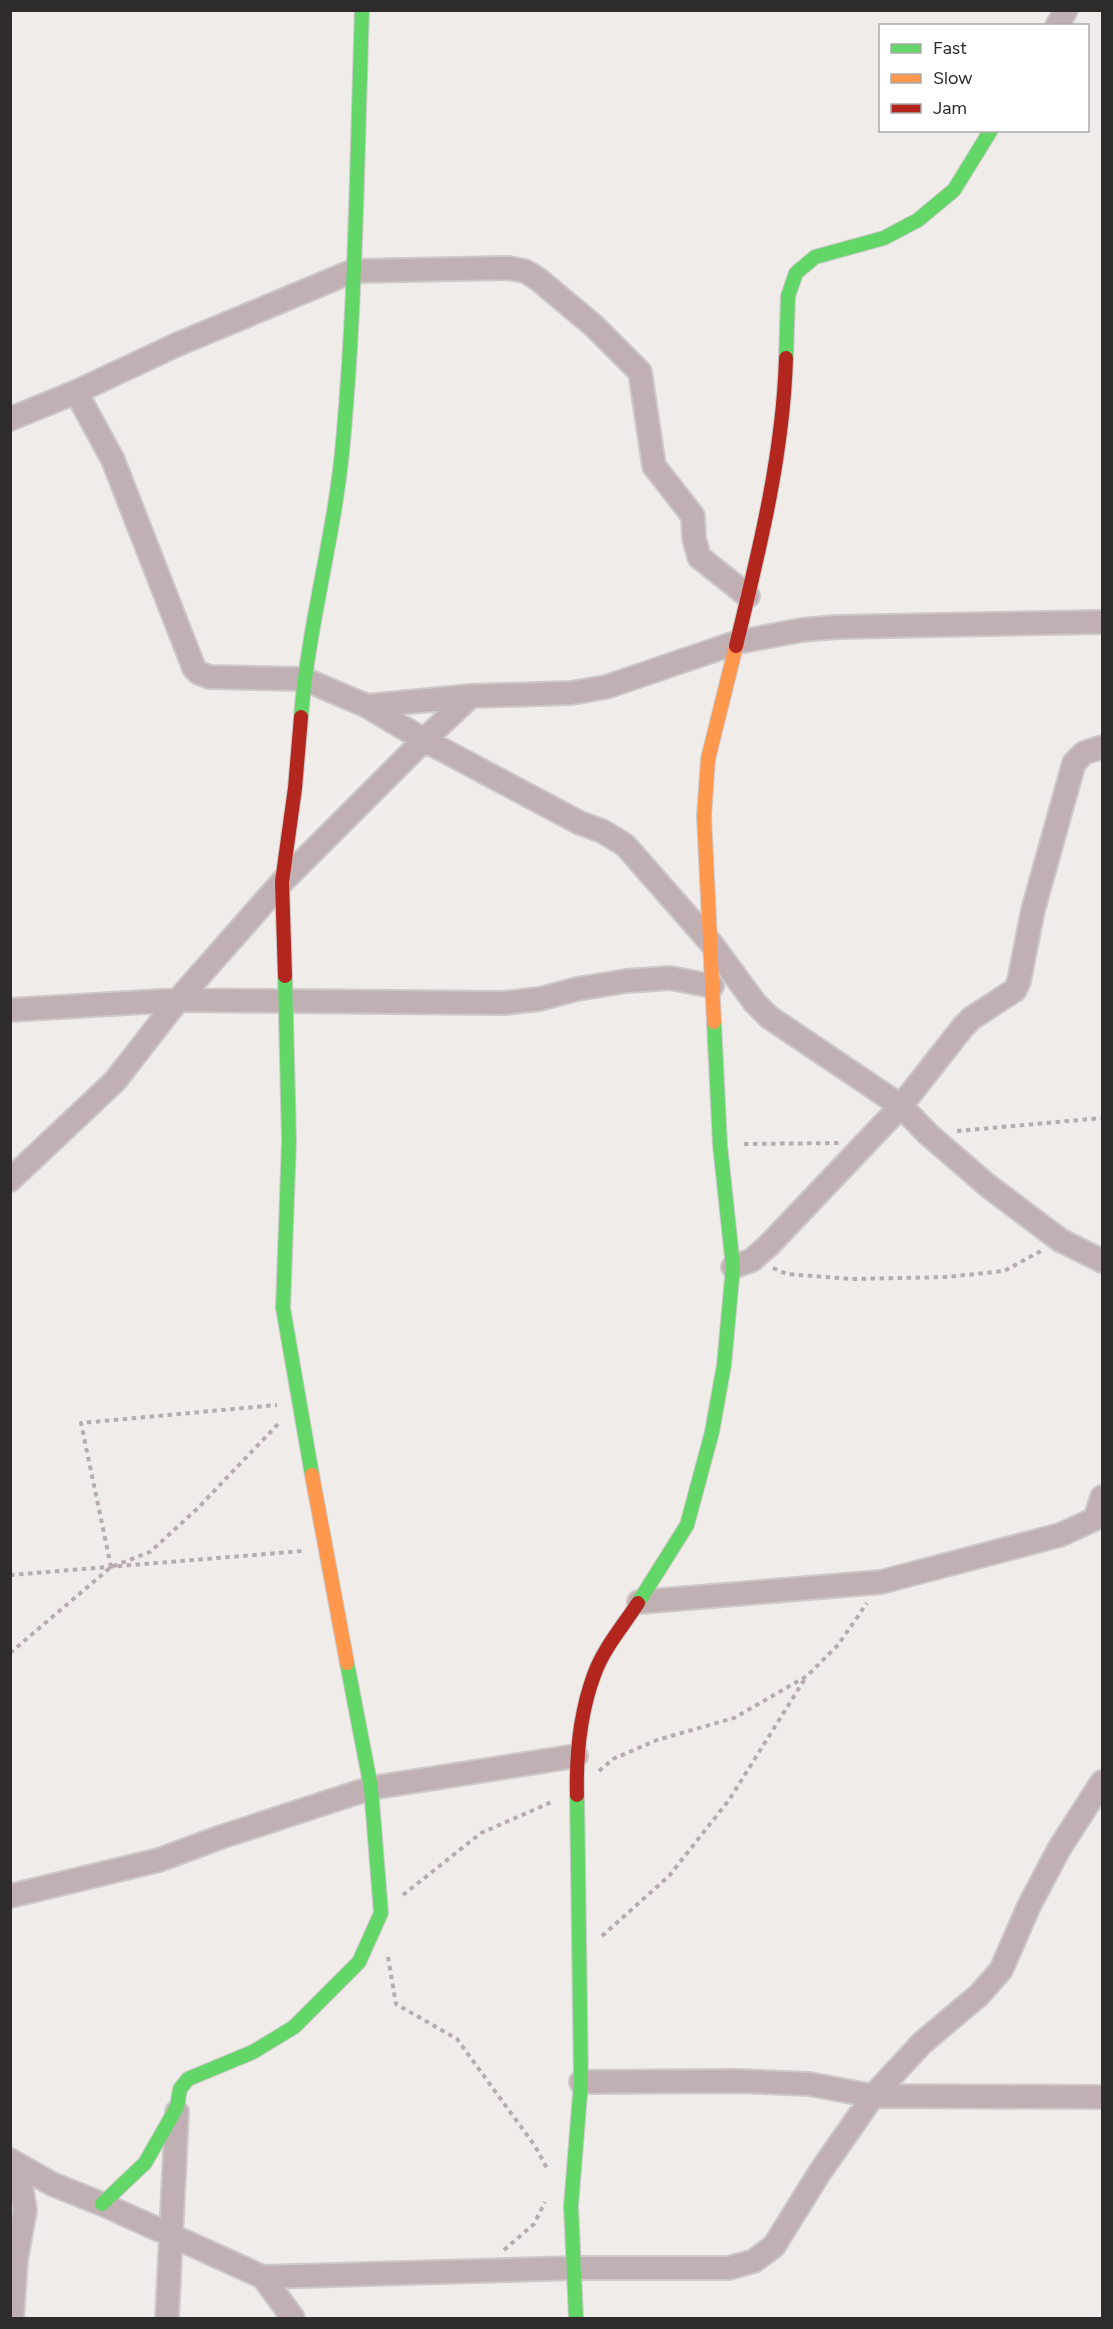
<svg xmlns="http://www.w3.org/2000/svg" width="1113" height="2329" font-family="Figtree,sans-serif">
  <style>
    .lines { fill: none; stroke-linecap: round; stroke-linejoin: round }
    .street-casing { stroke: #ccc9c8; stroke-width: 26 }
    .fast-casing { stroke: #ccc9c8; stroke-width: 16 }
    .slow-casing { stroke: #ccc9c8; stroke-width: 16 }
    .jam-casing { stroke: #ccc9c8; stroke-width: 16 }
    .path { stroke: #b7abae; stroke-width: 4; stroke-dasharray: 4.5 4.5; stroke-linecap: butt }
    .street { stroke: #c0afb3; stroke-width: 22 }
    .fast { stroke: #63d668; stroke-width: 14 }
    .slow { stroke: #ff974d; stroke-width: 14 }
    .jam { stroke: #b3261e; stroke-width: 14 }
  </style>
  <rect width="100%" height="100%" fill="#f0ecea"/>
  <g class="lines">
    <defs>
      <path id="street" d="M1057,26l9,-16
        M76,392l37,68 81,208 5,5 11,4 94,2 63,27 57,34 156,83 22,8 23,14 86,98 44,60 14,14 132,89 27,28 59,51 73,55 42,21
        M10,419l66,-27 100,-47 177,-74 155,-3 17,3 13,8 56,47 46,46 14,94 39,50 1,22 5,19 49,39
        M367,706l104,-10 100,-3 35,-6 132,-45 64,-12 35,-3 265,-5
        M10,1010l168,-10 326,3 36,-4 37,-10 49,-8 44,-3 42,8
        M10,1180l105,-99 63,-81 104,-118 142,-142 47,-44
        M733,1267l19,-7 17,-15 132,-139 62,-79 9,-9 43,-28 4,-9 14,-71 41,-147 10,-10 18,-6
        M639,1602l242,-20 179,-47 35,-16 7,-22
        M10,1896l149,-36 62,-23 150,-49 205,-32
        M581,2082l157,-1 71,3 64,12 229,1
        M10,2160l42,24 50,20 161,73 30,41
        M263,2277l313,-9h153l25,-7 20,-15 46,-74 53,-76 49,-53 57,-48 22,-25 28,-64 30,-57 43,-67
        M12,2318l4,-58 9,-50 -7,-44
        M167,2318l10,-206"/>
      <path id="fast" d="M786,358l2,-62 8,-23 19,-16 69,-19 34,-18 36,-30 37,-60
        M301,717c7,-92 34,-182 42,-275 13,-143 14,-288 19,-432
        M285,976l4,165 -6,167 29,167
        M638,1603l49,-78 25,-93 12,-67 9,-98 -13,-122 -6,-123
        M102,2204l43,-41 32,-56 3,-18 8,-10 65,-27 41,-25 65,-65 22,-49 -10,-125 -24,-125
        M576,2318l-5,-112 10,-124 -4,-287"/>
      <path id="slow" d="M714,1022l-10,-206 4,-57 28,-113
        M312,1475l35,188"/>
      <path id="jam" d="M736,646c23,-95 47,-190 50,-288
        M285,976l-3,-94 13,-94 6,-71
        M577,1795c-1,-40 3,-82 17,-120 9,-26 29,-49 44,-72"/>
    </defs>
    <use href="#street" class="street-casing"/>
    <use href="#fast" class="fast-casing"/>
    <use href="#slow" class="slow-casing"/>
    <use href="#jam" class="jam-casing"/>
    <path class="path" d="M957,1131l145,-13
      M744,1144l95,-1
      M773,1268l14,6 65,5 95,-2 57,-6 37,-20
      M111,1567l-30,-144 196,-18
      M10,1575l293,-24
      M10,1653l101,-86 39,-15 48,-44 80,-84
      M599,1771l14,-12 44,-19 77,-22 73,-42 31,-31 29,-42
      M403,1895l78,-62 73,-32
      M602,1936l67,-60 60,-76 77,-123
      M388,1957l8,47 61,35 78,107 13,24
      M504,2250l30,-26 11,-22"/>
    <use href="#street" class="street"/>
    <use href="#fast" class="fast"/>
    <use href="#slow" class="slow"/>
    <use href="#jam" class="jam"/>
  </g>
  <rect width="1113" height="2329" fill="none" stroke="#2e2c2a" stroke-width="24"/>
  <rect x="879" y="24" width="210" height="108" fill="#ffffff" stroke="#ababaa" stroke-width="1.5"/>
  <rect x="891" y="44" width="30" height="9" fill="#63d668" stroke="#ababaa" stroke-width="1.5"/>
  <text x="933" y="54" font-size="18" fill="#2e2c2a">Fast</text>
  <rect x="891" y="74" width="30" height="9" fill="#ff974d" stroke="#ababaa" stroke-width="1.5"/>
  <text x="933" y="84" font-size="18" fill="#2e2c2a">Slow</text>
  <rect x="891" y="104" width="30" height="9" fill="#b3261e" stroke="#ababaa" stroke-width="1.5"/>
  <text x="933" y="114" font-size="18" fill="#2e2c2a">Jam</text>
</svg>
